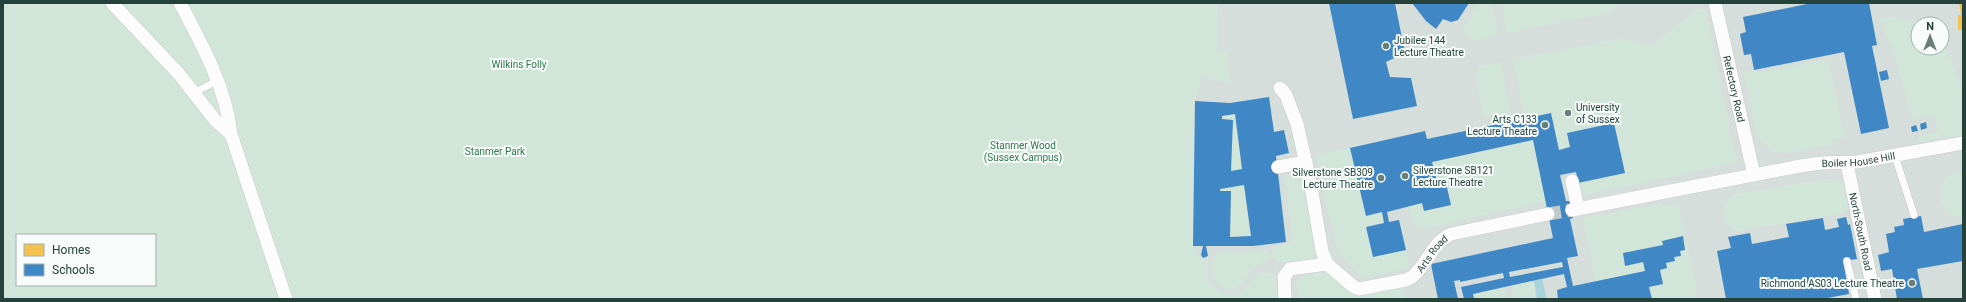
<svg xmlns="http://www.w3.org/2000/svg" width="1966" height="302" font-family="Roboto,sans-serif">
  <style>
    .built { fill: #d6dedb; fill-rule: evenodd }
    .green { fill: #d1e6d8; fill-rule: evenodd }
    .water { fill: #a9d4db }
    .homes { fill: #f2c14e }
    .schools { fill: #3f88c5; fill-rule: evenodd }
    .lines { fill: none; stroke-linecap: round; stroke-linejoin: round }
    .street-tunnel { stroke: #c1cbc8; stroke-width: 13; stroke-dasharray: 13 6; stroke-linecap: butt }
    .lane-casing { stroke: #c5cac8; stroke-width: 8 }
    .street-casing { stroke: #c5cac8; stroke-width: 14 }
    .lane { stroke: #fcfcfc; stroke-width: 7 }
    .street { stroke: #fcfcfc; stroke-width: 13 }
    .poi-dot { fill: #697e78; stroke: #f7fbf9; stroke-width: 1.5 }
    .labels { text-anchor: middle; stroke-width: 4; stroke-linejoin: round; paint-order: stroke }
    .poi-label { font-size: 10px; fill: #24423a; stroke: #f7fbf9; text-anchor: start }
    .park-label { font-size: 10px; fill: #2d7a4b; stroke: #f7fbf9 }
    .street-label { font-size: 10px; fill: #24423a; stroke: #f7fbf9 }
  </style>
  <rect width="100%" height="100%" fill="#e8edeb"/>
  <path class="built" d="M1188,3h775v296h-763l-19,-41zM1918,24h24v24h-24z"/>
  <path class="green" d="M3,3h1215l-1,48h10c0,13 -1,23 7,34l-32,-9 -7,25 -2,145 6,10 9,7c-2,6 -4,12 0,18 5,10 21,17 32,12 8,-4 14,-14 19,-20h17l1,26h-1274zM17,235h138v50h-138z
    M1478,3h13l7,32 -26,6 -2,-6 -4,1 -2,-8 6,-7z
    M1502,3h115l-4,9 -106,21z
    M1699,9h6l31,154 -155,33 -3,-13 47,-10 -11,-50 -47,10 3,14 -11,3 -34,-32 -12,-59 105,-20 32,5 9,-3 23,-20z
    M1893,17l30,7h-5v24h24v-4l4,5 17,43v43l-44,7 -2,-5 22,-6 -5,-16 -21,5 -21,-74 -13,-27z
    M1828,59l16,78 -10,2 -2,6 -44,8 -14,-1 -17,-17 -13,-63 10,-2 1,3z
    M1500,62l10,50 -26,5 -9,-43 4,-1 -1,-6z
    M1235,114l7,55 -11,2 2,-51 -11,-1v-3z
    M1533,140l13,61 -124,28 -10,-9 -3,-14 13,-3 2,8 27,-6 -14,-24 -5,-19z
    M1350,148l15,67 17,-3 2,11 -18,4 7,30 33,-7 2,19 -45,8 -25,-26 -23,-96z
    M1963,171v46c-20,2 -29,-26 -17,-38 5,-5 11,-7 17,-8z
    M1293,174l6,2 4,7 12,70 -3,6c-13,6 -28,6 -41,-1l1,-11 21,-4 -8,-68z
    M1825,179h13l5,5 5,24 -4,5 -105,18c-19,-3 -18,-24 -8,-36z
    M1244,185l7,51 -21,1 1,-46h-11v-2z
    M1662,203l2,4 14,-3 17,79 -1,16h-42l-3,-12 14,-3 -3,-14 7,-2 -1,-5 8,-6 7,-1 -1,-5 5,-1 -2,-14 -21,5 1,4 -40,8 2,13 18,-4 2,9 -49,10 -12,-63z
    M1268,250l2,8c-4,3 -10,4 -14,7 -11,9 -17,34 -36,20 -4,-3 -8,-8 -8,-13 -1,-6 3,-13 3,-19z
    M1312,273h20l5,3 22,19 43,-7 3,9 -5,2h-100l-3,-16 5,-6z
    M1534,281l3,18h-22l-3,-14z
    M1504,287l2,12h-32l-1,-5z"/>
  <path class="water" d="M1542,279l5,20h-10l-3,-18z"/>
  <path class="homes" d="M1959,3h4v27h-5v-15h3z"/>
  <path class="schools" d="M1329,3h66l10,50 -19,9 4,15 21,1 6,28 -64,13z
    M1412,3h57l-11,17 -7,2 -8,-3 -7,10 -10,-8z
    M1812,3h57l8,42 -5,1 17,82 -28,6 -17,-82 -90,18 -3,-16 -7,1 -4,-21 6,-2 -3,-15z
    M1887,70l2,9 -8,2 -2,-9z
    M1269,97l5,35 10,-2 5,23 -13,3 10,86 -33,4h-47l2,10 -5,2 -2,-3 2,-9h-10l2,-145 35,2zM1235,114l7,55 -11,2 2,-51 -11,-1v-3zM1244,185l7,51 -21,1 1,-46h-11v-2z
    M1551,113l8,37 11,-3 -3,-14 47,-10 11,50 -47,10 -2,-11 -16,3 6,26h4l3,17 -3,1 8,37 -11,2 6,28 72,-15 -2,-9 -18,4 -2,-13 40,-8 -1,-4 21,-5 2,14 -5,1 1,5 -7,1 1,4 -9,2 1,5 -7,2 3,14 -14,3 3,12h-94l-1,-9 10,-3 -3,-13 -91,20 1,5h-10l-3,-12 43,-9 -1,-5 -43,9v-2l-6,1 4,18h-20l-7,-35 122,-26 -20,-98 -101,22 5,19 8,-2 6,26 -27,6 -2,-8 -35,9 2,10 10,-2 7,30 -33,7 -7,-30 18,-4 -2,-11 -16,4 -16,-68 75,-17 2,8zM1562,262l1,5 -53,10 -1,-5z
    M1926,122l1,6 -6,2 -1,-6z
    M1916,125l2,6 -6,1 -1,-5z
    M1921,216l3,16 39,-8v37l-46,8 6,30h-26l-5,-30 -11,2 -3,-16 11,-3 -3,-18 9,-2 -1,-5 10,-2 -1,-6z
    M1846,217l2,8 2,-1 7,35 -14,2 6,33 -27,5h-96l-9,-48 14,-3 -3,-11 22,-4 2,11 37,-7 -3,-13 37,-6 2,12 14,-3 -2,-8z"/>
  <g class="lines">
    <path class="street-tunnel" d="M1548,214l24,-4"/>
    <defs>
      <path id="lane" d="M194,93l24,-13
        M1895,156l19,59
        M1847,261l9,38"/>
      <g id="street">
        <path d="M112,3l67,71 36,46 16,14"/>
        <path d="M180,3c22,41 46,85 51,131l55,165"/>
        <path id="s1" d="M1715,3l39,172"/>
        <path id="s2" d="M1280,88l6,7 11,29 13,57 12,70 5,13 27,23 5,2 47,-9 6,-3c16,-13 19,-33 39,-43l97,-20"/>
        <path id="s3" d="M1847,164l28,135"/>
        <path d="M1278,167l28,-5"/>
        <path d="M1572,181l6,27"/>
        <path id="s4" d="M1572,210l228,-44 21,-3 36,-1 106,-19"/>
        <path d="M1285,299l-1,-22 6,-8 37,-5"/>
      </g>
    </defs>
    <use href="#lane" class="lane-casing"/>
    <use href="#street" class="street-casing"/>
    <use href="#lane" class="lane"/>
    <use href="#street" class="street"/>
  </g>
  <g class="poi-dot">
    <circle cx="1386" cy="46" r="4"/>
    <circle cx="1568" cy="113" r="4"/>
    <circle cx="1545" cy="125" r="4"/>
    <circle cx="1405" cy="176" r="4"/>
    <circle cx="1381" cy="178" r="4"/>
    <circle cx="1912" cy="283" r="4"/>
  </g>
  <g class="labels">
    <g class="poi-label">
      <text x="1394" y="44">Jubilee 144<tspan x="1394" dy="12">Lecture Theatre</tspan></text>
      <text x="1576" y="111">University<tspan x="1576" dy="12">of Sussex</tspan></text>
      <text x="1537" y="123" text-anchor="end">Arts C133<tspan x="1537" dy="12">Lecture Theatre</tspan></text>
      <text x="1413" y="174">Silverstone SB121<tspan x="1413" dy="12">Lecture Theatre</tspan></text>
      <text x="1373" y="176" text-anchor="end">Silverstone SB309<tspan x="1373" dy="12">Lecture Theatre</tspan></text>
      <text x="1904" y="287" text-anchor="end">Richmond AS03 Lecture Theatre</text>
    </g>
    <g class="park-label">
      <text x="519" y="68">Wilkins Folly</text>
      <text x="1023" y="149">Stanmer Wood<tspan x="1023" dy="12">(Sussex Campus)</tspan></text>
      <text x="495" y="155">Stanmer Park</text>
    </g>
    <g class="street-label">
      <text dy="4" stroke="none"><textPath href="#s1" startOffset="88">Refectory Road</textPath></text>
      <text dy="4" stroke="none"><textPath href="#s4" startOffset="291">Boiler House Hill</textPath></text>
      <text dy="4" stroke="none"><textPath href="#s3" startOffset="69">North-South Road</textPath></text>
      <text dy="4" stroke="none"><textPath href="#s2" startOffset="310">Arts Road</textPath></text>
    </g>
  </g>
  <rect width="1966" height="302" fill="none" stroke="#24423a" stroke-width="8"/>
  <rect x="16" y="234" width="140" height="52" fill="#f7fbf9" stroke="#a3b1ad"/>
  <rect x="24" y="244" width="20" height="12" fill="#f2c14e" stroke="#a3b1ad"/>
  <text x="52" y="254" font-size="12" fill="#24423a">Homes</text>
  <rect x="24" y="264" width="20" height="12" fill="#3f88c5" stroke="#a3b1ad"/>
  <text x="52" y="274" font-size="12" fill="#24423a">Schools</text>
  <g transform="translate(1930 36)"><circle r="19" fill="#f7fbf9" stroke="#a3b1ad"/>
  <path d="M0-3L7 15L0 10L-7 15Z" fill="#697e78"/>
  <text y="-6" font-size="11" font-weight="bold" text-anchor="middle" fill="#24423a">N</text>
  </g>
</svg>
